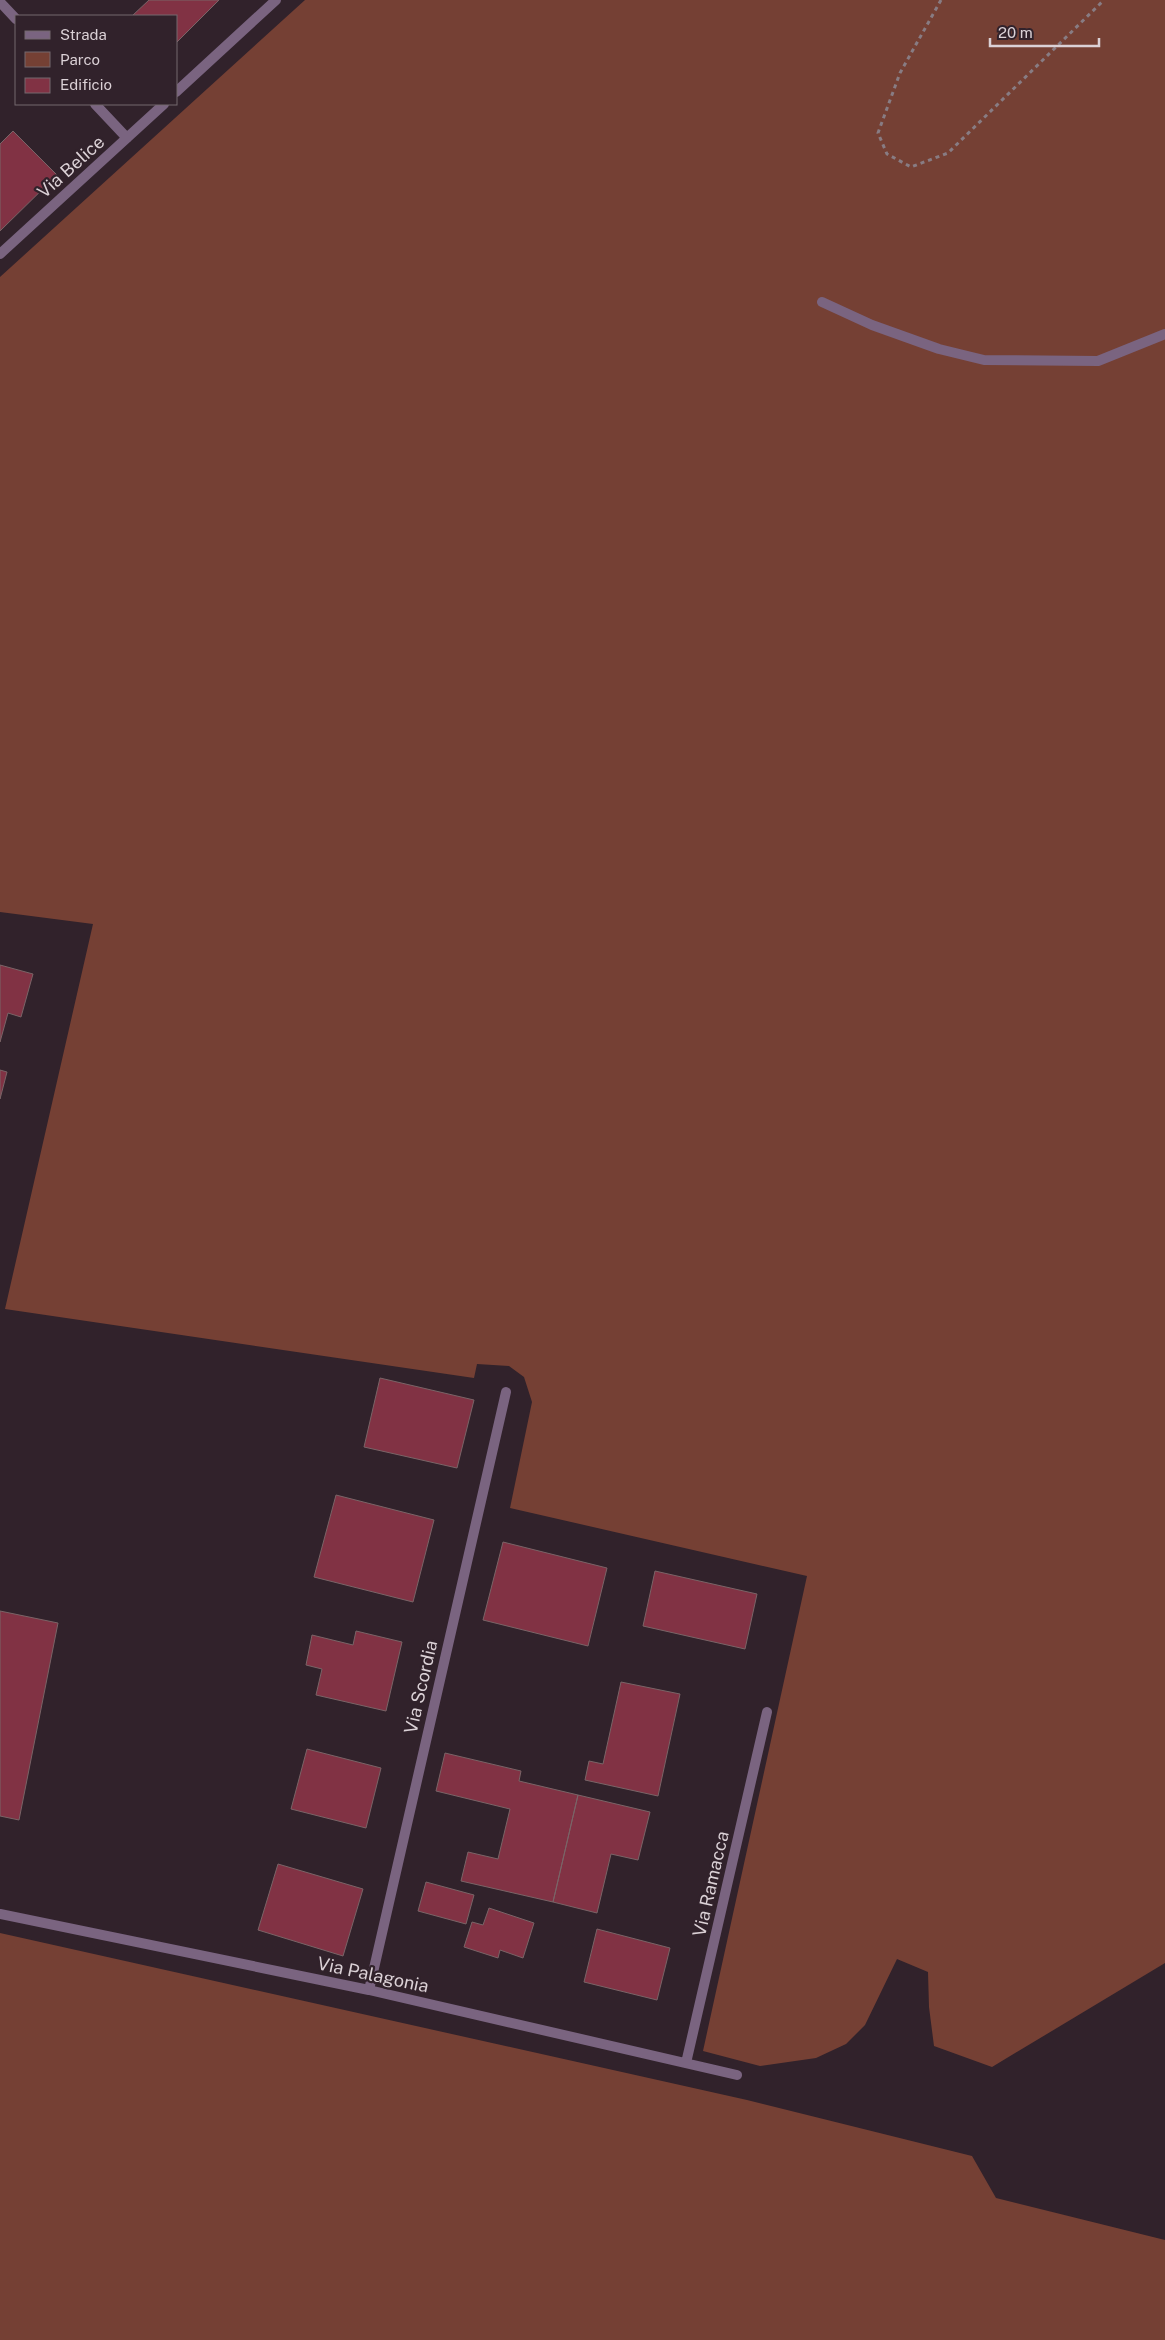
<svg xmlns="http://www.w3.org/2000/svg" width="1165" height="2340" font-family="'Public Sans',sans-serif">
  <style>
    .green { fill: #754034 }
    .building { fill: #813244; stroke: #7a6467 }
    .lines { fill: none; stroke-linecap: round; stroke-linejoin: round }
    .path { stroke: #887c83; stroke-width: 3; stroke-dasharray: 4 4; stroke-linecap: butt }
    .service { stroke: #7a6480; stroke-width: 10 }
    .minor { stroke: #7a6480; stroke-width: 10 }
    .labels { text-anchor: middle; stroke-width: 4.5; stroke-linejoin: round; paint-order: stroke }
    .street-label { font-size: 18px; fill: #dbd1d6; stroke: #31222b }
  </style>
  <rect width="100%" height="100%" fill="#31222b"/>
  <path class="green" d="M305,0h860v1963l-173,104 -58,-21 -5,-39 -1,-35 -31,-13 -32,66 -19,19 -30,14 -56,8 -57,-15 104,-475 -297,-68 22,-106 -8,-25 -15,-11 -32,-2 -3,14 -469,-69 88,-385 -93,-12v-635z
    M0,1933l747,167 225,56 24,42 169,42v100h-1165z"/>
  <path class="building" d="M149,0h70l-43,43v-27h-44z
    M13,131l44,44 -57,56v-87z
    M0,965l33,9 -12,43 -13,-4 -8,29z
    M0,1070l7,2 -7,27z
    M380,1378l94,22 -17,68 -93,-21z
    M336,1495l98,25 -21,82 -99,-25z
    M503,1542l104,26 -19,78 -105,-26z
    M655,1571l102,23 -12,55 -102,-23z
    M0,1611l58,12 -39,197 -19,-4z
    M356,1631l46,11 -16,69 -70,-16 6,-26 -16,-4 6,-30 41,10z
    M621,1682l59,12 -22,102 -73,-16 4,-19 14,3z
    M307,1749l74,19 -15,60 -75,-19z
    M445,1753l76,18 -2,10 59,14 -25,107 -92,-21 7,-29 30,7 12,-50 -74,-18z
    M578,1795l72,17 -12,48 -27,-6 -14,59 -44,-11z
    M278,1864l85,25 -20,67 -85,-26z
    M426,1882l48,13 -8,29 -48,-13z
    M489,1908l45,15 -11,35 -23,-8 -2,8 -34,-11 8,-25 11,3z
    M597,1929l73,19 -13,52 -73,-18z"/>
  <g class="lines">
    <path class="path" d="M941,0l-41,73 -22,60 9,21 24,13 37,-14 156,-153"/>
    <path class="service" d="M822,302l50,23 67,24 45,11 114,1 67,-27"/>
    <path class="minor" d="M0,2l16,17
      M176,92l100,-92
      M95,104l32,34
      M0,254l164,-150
      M0,1914l369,76 368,85
      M369,1990l137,-598
      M686,2063l81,-351"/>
  </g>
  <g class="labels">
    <g class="street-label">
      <text transform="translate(71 167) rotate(-42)" y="6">Via Belice</text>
      <text transform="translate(421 1687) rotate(-77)" y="6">Via Scordia</text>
      <text transform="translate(711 1884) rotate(-77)" y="6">Via Ramacca</text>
      <text transform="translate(373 1975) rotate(12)" y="6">Via Palagonia</text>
    </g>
  </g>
  <rect x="15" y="15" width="162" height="90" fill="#31222b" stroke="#75686f"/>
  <rect x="25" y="31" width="25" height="8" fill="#7a6480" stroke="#75686f"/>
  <text x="60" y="40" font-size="15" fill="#dbd1d6">Strada</text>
  <rect x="25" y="52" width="25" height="15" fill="#754034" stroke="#75686f"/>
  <text x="60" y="65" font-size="15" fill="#dbd1d6">Parco</text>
  <rect x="25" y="78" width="25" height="15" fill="#813244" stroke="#75686f"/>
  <text x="60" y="90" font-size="15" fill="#dbd1d6">Edificio</text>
  <path d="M990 38v8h109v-8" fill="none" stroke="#dbd1d6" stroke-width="2.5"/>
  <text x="998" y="38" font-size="15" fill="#dbd1d6" stroke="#31222b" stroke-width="4" paint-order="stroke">20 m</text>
</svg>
